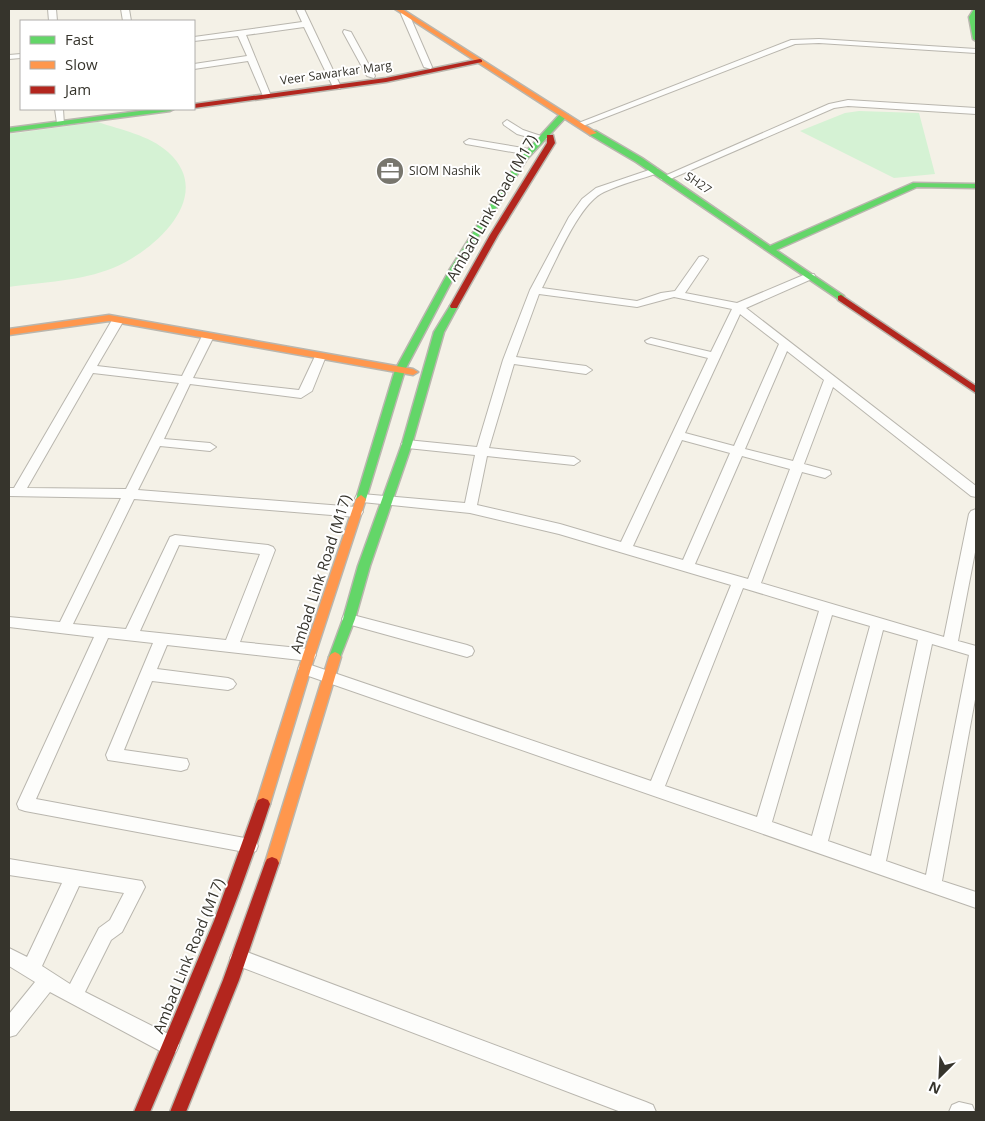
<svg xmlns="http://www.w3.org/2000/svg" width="985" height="1121" font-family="'Open Sans',sans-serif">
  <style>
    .green { fill: #d5f2d4 }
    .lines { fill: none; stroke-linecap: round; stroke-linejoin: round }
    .street-casing { stroke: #b9b6ae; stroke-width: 2 }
    .fast-casing { stroke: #b9b6ae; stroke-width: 3 }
    .slow-casing { stroke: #b9b6ae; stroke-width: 3 }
    .jam-casing { stroke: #b9b6ae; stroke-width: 3 }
    .street { fill: #fdfdfb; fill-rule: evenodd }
    .fast { fill: #63d668; fill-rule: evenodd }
    .slow { fill: #ff974d; fill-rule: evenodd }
    .jam { fill: #b3261e; fill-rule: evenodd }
    .labels { text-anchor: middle; stroke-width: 4; stroke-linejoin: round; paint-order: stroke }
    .far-street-label { font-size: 12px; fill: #36342c; stroke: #fff }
    .far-poi-label { font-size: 12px; fill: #36342c; stroke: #fff; text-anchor: start }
    .street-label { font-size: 15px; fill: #36342c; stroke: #fff }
  </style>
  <rect width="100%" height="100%" fill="#f4f1e7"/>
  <path class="green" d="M859,111l60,2 16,61 -41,4 -94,-47 45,-18z
    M98,122c23,8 51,13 70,30 48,43 -12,98 -55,116 -32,13 -70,14 -104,19v-153z"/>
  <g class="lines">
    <defs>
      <path id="street" d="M48,9h8l1,12h-8z
        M121,9h8l2,12h-8z
        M296,9h8l37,78 -1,2 -7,-2 -29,-60 -58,8 25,61 -1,2 -7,-2 -15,-35 -54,8v-5l53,-8 -9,-20 -44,5v-4l108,-15z
        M402,12l7,2 23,53 -1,2 -7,-2 -23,-53z
        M344,30l7,2 24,44 -1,2 -7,-2 -24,-44z
        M819,39l157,10v4l-157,-10 -24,1 -212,82h-6l-1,-2 215,-84z
        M21,54v4l-12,1v-4z
        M848,100l128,8v6l-128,-8 -14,2 -166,72h-6l-2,-2 169,-74z
        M55,109h8l1,16h-6l-1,-2z
        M507,120l16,10 24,8 -5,3 -25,-7 -13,-9 -1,-2z
        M469,139l60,10 5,3 -5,3 -63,-11 -2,-2z
        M655,168l3,1v4c-17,6 -37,11 -54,19 -25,11 -49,71 -62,96l95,13 24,-8 14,-2 24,-34 4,-1 5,3 -23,34 52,10 69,-29h8l1,2 -1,2 -68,30 230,178v11l-5,-1 -138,-109 -29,77 26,7 1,3 -6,4 -23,-6 -41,111 183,54 25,-123 2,-3 5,-2v38l-18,94 18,5v48l-34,187 34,11v16l-676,-235 -2,-4 2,-4 5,-2 346,118 80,-196 -172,-51 -89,-21 -108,-11 -5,-1 -2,-3 2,-3 5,-1 103,9 10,-48 -68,-7 -6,-4 6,-4 70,7 26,-87 27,-70 39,-73 13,-18 14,-11zM539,294l98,13 37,-10 58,12 -21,43 -60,-14 -6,3 2,2 61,15 -87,184 -61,-18 -83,-19 10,-49 87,9 6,-4 -6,-4 -85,-9 25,-84 72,10 6,-4 -6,-4 -70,-9zM740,314l39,30 -45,102 -49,-13zM787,351l37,29 -31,81 -48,-12zM682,440l48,13 -47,107 -50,-14zM742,456l48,13 -42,110 -53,-15zM743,588l76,23 -62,206 -92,-31zM832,615l38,11 -58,210 -40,-14zM883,630l35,10 -47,216 -43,-15zM932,644l37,11 -43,220 -40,-14z
        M118,317l6,3 -27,46 85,10 20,-40 6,-3 6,3 -21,42 106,12 17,-36h8l2,2 -14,35 -11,7 -111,-14 -26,55 46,4 6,4 -6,4 -50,-5 -22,44 218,17 5,2 2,3 -2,3 -5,2 -222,-18 -61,125 53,5 44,-92 5,-2 93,10 5,2 2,3 -35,92 69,7 5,2 2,4 -2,4 -5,2 -142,-16 -10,24 71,9 5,2 3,4 -3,4 -5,2 -76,-9 -28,69 63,9 2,5 -2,5 -6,2 -73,-11 -2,-5 47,-112 -45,-5 -72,161 214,40 6,2 2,5 -2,5 -6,2 -225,-42 -6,-2 -2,-5 77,-167 -85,-10v-10l51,5 61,-124 -112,-2v-8h5l98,-168zM93,373l86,10 -53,106 -99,-1zM179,545l81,9 -34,86 -86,-9z
        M349,614l118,31 5,2 2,4 -2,4 -5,2 -123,-34 -2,-4 2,-4z
        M9,859l133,22 3,6 -23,45 -11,8 -26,52 91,46 3,7 -3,7 -7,2 -7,-2 -112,-60 -34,43 -7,2v-23l26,-32 -26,-16v-18l18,9 35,-74 -53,-8zM79,886l45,7 -14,27 -11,8 -29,56 -28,-18z
        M239,949l407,153 7,3 3,7h-35l-388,-148 -3,-6 3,-6z
        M959,1102l13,3 3,7h-26l3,-7z"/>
      <path id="fast" d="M974,9h2v32l-3,-2 -4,-22z
        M155,109h19l-4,2 -161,21v-4z
        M561,113l7,2 -41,44 -69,110 -53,101 -39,129 -1,3h-8l-1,-3 39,-129 55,-101 70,-111z
        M590,131h6l46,27 128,88 143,-63 63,1v4l-59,-1 -141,63 68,46v4l-3,1 -205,-139 -46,-27z
        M454,303l4,3 -14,26 -32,112 -42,122 -15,53 -16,41h-8l-2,-3 14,-38 15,-53 44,-122 32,-112 16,-26z"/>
      <path id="slow" d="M395,9h7l195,124 -7,2z
        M109,315l304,54 5,3 -5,3 -304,-54 -100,14v-6z
        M361,495l5,4 -51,156 -45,149 -2,4 -5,2 -5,-2 -2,-4 47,-149 53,-156z
        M335,652l4,2 2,3 -62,206 -2,4 -5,2 -5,-2 -2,-4 64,-206 2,-3z"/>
      <path id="jam" d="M480,59l2,1v2l-96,20 -192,26v-4l192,-26z
        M547,135h6l2,8 -57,92 -40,71 -1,2h-6l-1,-2 40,-71 57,-92z
        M841,295l135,91v7l-138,-93v-4z
        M263,798l5,2 2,4c-34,105 -77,207 -120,308h-16l80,-191 42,-117 2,-4z
        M272,857l5,2 2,4 -40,117 -53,132h-16l53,-132 42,-117 2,-4z"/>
    </defs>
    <use href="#street" class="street-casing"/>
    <use href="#fast" class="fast-casing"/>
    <use href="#slow" class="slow-casing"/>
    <use href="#jam" class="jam-casing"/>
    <use href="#street" class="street"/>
    <use href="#fast" class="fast"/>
    <use href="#slow" class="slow"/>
    <use href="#jam" class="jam"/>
  </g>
  <defs>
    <symbol id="office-disc" viewBox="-11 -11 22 22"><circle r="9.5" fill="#78766d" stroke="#fff"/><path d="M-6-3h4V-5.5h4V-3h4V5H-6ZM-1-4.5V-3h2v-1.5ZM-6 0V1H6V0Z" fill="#fff"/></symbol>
  </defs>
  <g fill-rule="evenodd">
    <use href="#office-disc" x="374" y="155" width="32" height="32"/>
  </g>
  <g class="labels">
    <g class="far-street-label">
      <text transform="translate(336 73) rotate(-8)" y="4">Veer Sawarkar Marg</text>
      <text transform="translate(698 183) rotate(34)" y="4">SH27</text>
    </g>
    <g class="far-poi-label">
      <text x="409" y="175">SIOM Nashik</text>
    </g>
    <g class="street-label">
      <text transform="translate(492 208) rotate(-60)" y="5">Ambad Link Road (M17)</text>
      <text transform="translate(321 574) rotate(-72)" y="5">Ambad Link Road (M17)</text>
      <text transform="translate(189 956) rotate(-68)" y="5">Ambad Link Road (M17)</text>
    </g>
  </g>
  <rect width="985" height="1121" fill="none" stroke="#36342c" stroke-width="20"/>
  <rect x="20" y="20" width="175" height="90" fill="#ffffff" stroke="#afaeab"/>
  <rect x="30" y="36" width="25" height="8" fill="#63d668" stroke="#afaeab"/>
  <text x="65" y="45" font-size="15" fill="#36342c">Fast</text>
  <rect x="30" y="61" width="25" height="8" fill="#ff974d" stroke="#afaeab"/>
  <text x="65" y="70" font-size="15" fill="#36342c">Slow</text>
  <rect x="30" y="86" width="25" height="8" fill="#b3261e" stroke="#afaeab"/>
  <text x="65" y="95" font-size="15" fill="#36342c">Jam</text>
  <g transform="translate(940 1076) rotate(204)" stroke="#ffffff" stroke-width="4" paint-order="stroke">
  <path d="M0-4L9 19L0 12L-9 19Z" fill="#36342c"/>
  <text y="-8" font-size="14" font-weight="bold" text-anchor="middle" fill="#36342c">N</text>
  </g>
</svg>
